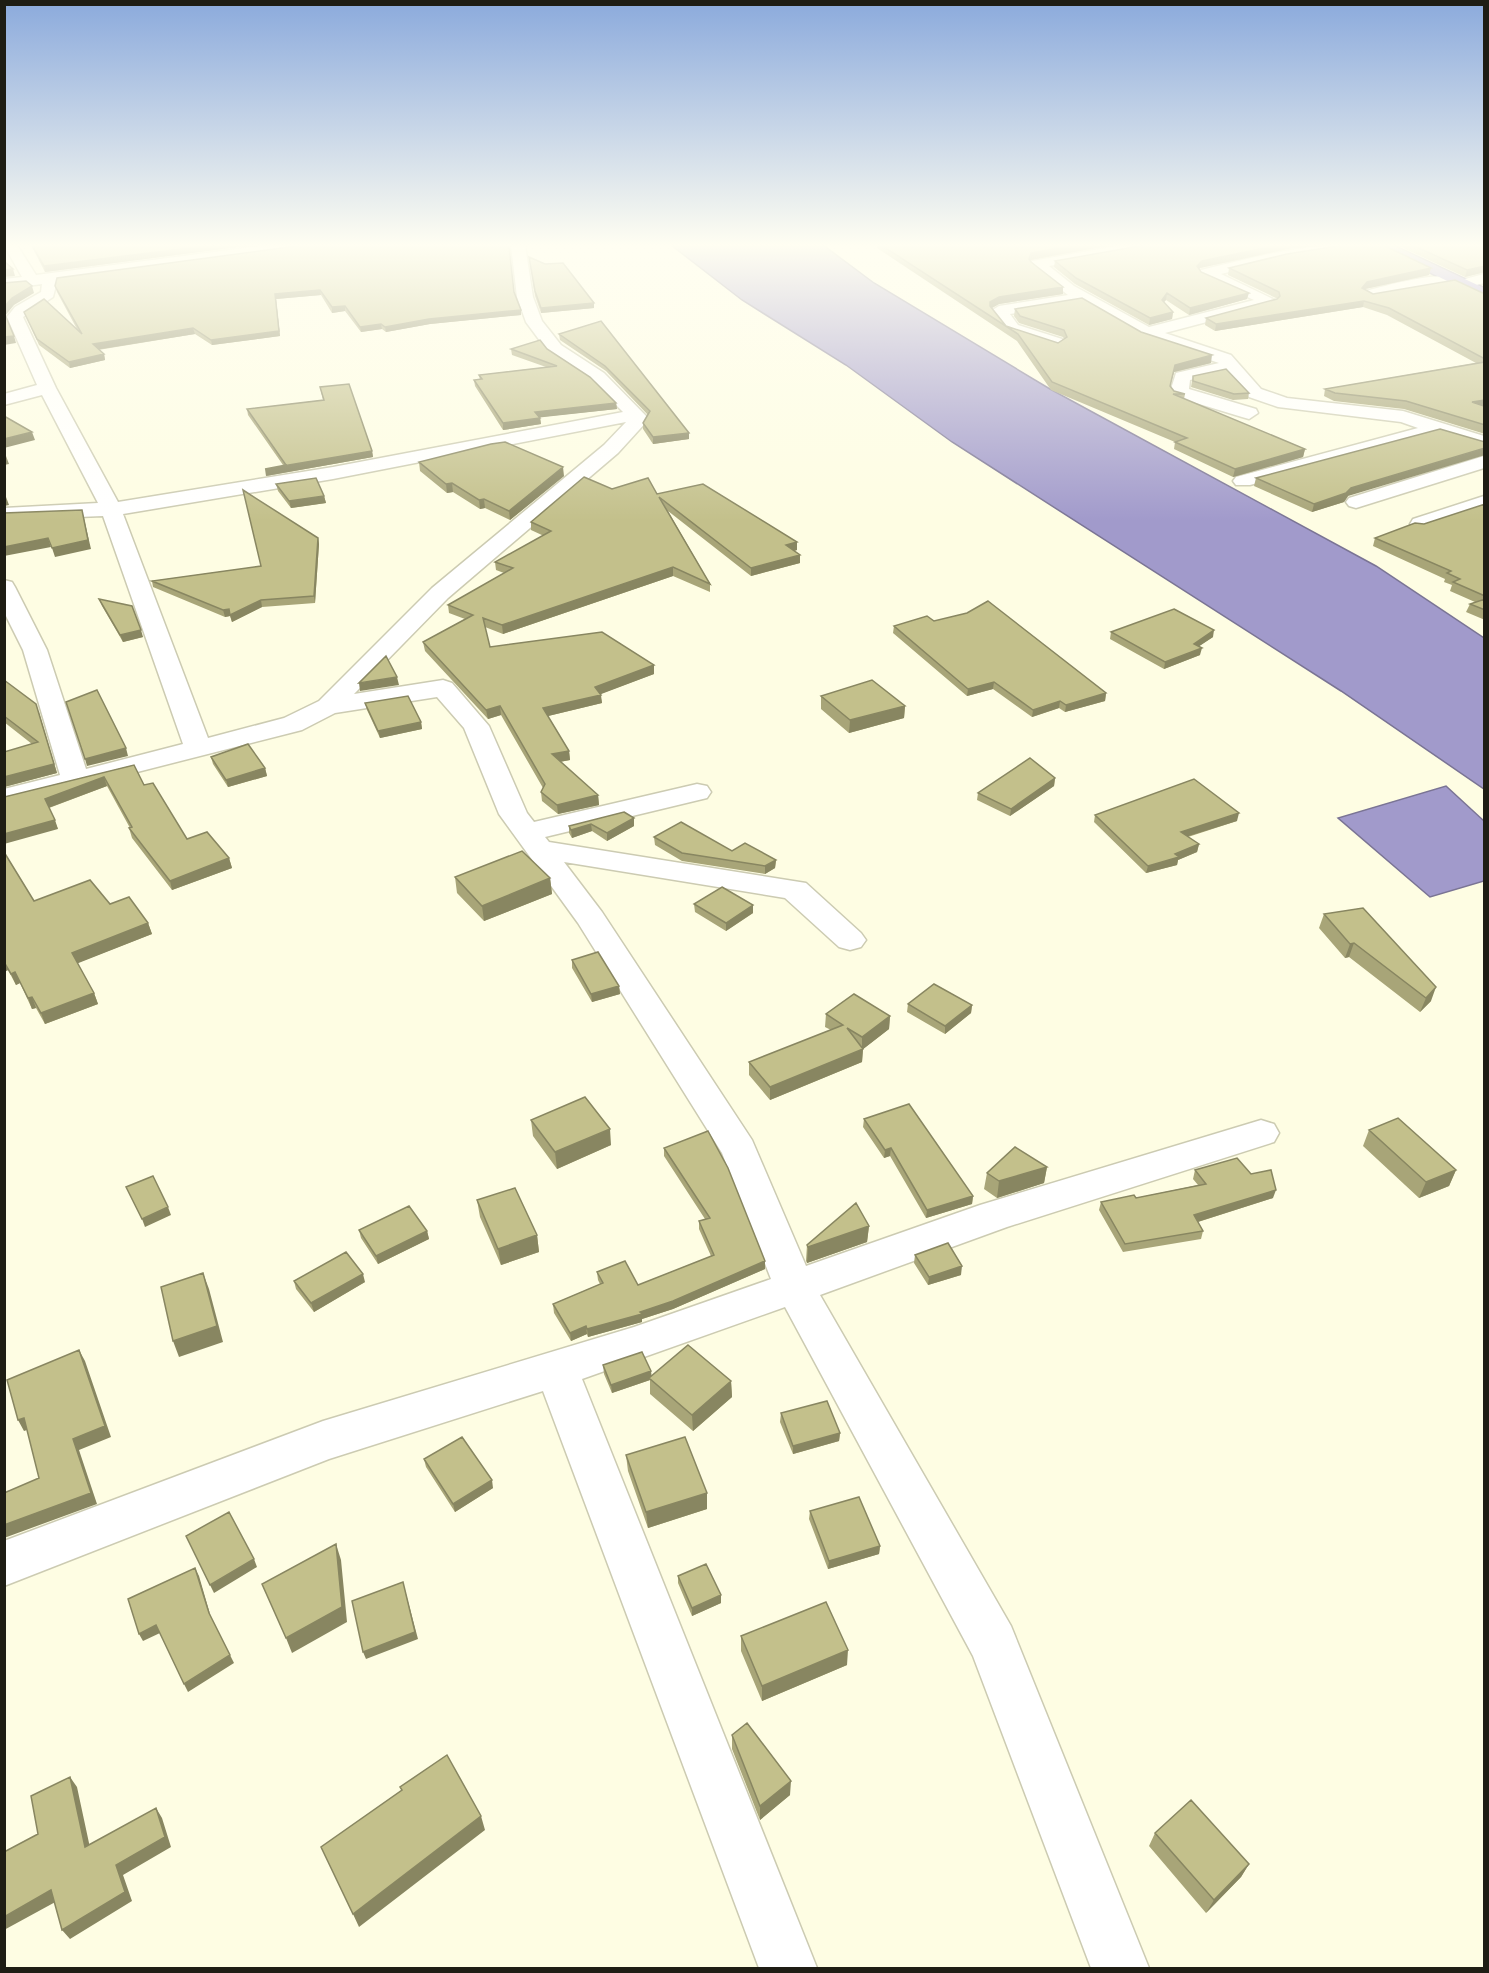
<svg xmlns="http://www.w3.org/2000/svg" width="1489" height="1973" font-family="'Open Sans',sans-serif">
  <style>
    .water { fill: #a19acb; stroke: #7a7494; stroke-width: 1.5 }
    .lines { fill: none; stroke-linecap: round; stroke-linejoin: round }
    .minor-casing { stroke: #cccbb2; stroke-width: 3 }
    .highway-casing { stroke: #6b6196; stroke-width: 3 }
    .minor { fill: #fff; fill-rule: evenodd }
    .highway { fill: #9485dc; fill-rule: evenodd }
    .wall { fill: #a8a578 }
    .shaded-wall { fill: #888661 }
    .building { fill: #c3c08b; stroke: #888661; stroke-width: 1.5 }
  </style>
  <rect width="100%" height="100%" fill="#fefde3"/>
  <path class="water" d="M671,245h152l51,38 176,106 326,177 108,72v151l-143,-98 -389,-249 -106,-77 -104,-65z
    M1446,786l38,35v60l-54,16 -92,-79z"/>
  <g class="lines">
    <defs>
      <path id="minor" d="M4,245h13l19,30 232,-30h37l-7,4 -241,32 -4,16 -30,20 33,71 62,114 215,-35 290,-55 -31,-31 -43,-28 -23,-31 -9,-25 -6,-52h14l8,52 9,24 19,24 43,28 45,46 -31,34 -170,145 -94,96 89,-14 9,3 37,43 38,87 7,9 163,-38 10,2 4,6 -4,6 -162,39 4,5 257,41 55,50 5,7 -5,7 -11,3 -11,-3 -54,-49 -221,-36 38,50 150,228 54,126 174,-61 281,-85 13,4 5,9 -5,9 -267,85 -187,68 191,331 138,342h-58l-118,-312 -188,-349 -203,72 235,589h-58l-216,-577 -214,68 -325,127v-45l319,-120 311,-94 137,-48 -49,-126 -144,-230 -79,-109 -35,-86 -27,-31 -102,16 -33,17 -298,76v-17l56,-14 -37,-125 -19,-38v-32l8,2 3,5 32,63 39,119 97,-25 -80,-228 -99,4v-12l94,-5 -56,-108 -38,10v-11l33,-9 -30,-68 8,-10 26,-15 1,-8 -38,5v-10l18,-2zM626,422l-22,23 -172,143 -113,113 -35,17 -76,20 -85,-224 210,-35z
        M1122,245h29l-7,4 -95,17 25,20 75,41 105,-27 -53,-24 -3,-3 3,-3c49,-12 97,-25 148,-25l-7,4 -57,9 -64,16 56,27 -2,3 -110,29 66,22 30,34 26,9 116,13 81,25v12l-46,-14 -188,51h-14l-3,-4 3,-4 182,-49 -17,-6 -123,-15 -29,-10 -22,-25 -37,8 -1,9 67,20 2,4 -9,6 -7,-2 -69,-21 -3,-4 6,-19 43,-10 -78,-26 -60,-35 -71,12 8,11 44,14 2,4 -8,5 -50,-17 -15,-20 8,-5 69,-11 -36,-28 -2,-3 2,-3z
        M1484,274v9l-22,6 -7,-5 -26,3 -58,12 -8,-5 3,-3c17,-5 83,-23 95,-11z
        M1484,456v12l-128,40 -7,-2 -3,-4 3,-4z
        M1484,496v13l-63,21 -8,-1 -3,-5 3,-5z"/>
      <path id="highway" d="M1374,245h18l92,43v11z"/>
    </defs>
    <use href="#minor" class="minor-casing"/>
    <use href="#highway" class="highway-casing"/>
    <use href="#minor" class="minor"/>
    <use href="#highway" class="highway"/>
  </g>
  <path class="wall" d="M31,245h222l-208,27z
    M877,245h235l-82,15 33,34 -64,10 -7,4 14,18 52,17 6,-4 -1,-2 -44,-14 -5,-7 1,-7 126,23 70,31 -37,9 -4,14 4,5 11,3 -1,5 121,50 -2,8 -70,20 -59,-28 1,-7 -124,-52 -34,-49 -140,-93z
    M1397,245h88v27l-20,5z
    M297,246l217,46 7,18v5l-91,9 -44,8 -4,-3 -21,3 -16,-21 -13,2 -11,-18 -45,4 4,37 -68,9 -17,-11 -97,16 6,4 1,6 -35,8 -31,-23 -15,-33 54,19 -21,-39 -2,-6z
    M1292,248l-92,20 -1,1 2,3 46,27 -58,16 -23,-15 -2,2 9,10 -1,7 -23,6 -74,-41 -21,-17 1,-6z
    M529,257l65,51 -53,5 -6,-17z
    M1229,268h202l-2,7 -64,14 8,5h112v140l-81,-25 -70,-8 -10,-5 1,-7 151,-26 -89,-48 -24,-8 -148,24 -10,-6 1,-7 72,-19 -50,-24z
    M601,321l88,112v6l-36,5 -10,-15v-6l5,-8 -42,-44 -46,-31 -1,-6z
    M511,349h36l69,54 1,6 -77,8 1,7 -38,6 -28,-44 -1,-6h6l-1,-5 67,-8 -34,-12z
    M1193,376l56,17 -1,6 -15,1 -42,-13z
    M320,387l52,64 1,6 -107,19 17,-11 -35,-50 -1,-6 76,-9z
    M419,462l145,14 -54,44 -25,-12 -5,1 -27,-17 -6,1 -27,-22z
    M1256,478l92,18 -4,6 -32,10 -58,-26z
    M276,484l48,12 2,7 -35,5 -13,-17z
    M612,489l45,5 140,48v8l-3,1 6,4v8l-49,13 -83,-65 42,73v8l-37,-16 -170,58 -18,-7 5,20 164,27 -54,20 2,9 -54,13 21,35 1,9 -10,2 38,33 1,10 -41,9 -16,-13 -1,-9 2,-4 -42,-73 -13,4 -63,-68 -2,-9 42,-23 -16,-6 -1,-8 56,-32 -8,-3 -1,-8 49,-26 -13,-6v-8z
    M1485,504v116l-19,-8 4,-8 5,-2 -25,-11 2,-6 -8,-3 1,-3 -72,-33 2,-8 49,-14z
    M318,538l1,6 -4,59 -53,4 -30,15 -2,-6 -5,1 -72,-30 -1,-6 109,-15z
    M99,599l44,38 -20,5 -21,-36z
    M934,621l172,72 -1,8 -40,11 -6,-4 -27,9 -39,-28 -26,7 -74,-63 1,-7z
    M1111,632l102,5 -14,9 1,9 -36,14 -54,-30z
    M4,680l35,32 18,61 -53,14v-35l28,-8 -28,-22z
    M821,696l84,10 -1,12 -55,15 -28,-24z
    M365,703l56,19 1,7 -42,9 -13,-28z
    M211,757l54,11 2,8 -39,11 -15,-23z
    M134,765l10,20 43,54 42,19 3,10 -60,22 -40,-52 -3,-10h1l-23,-42 -58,22 9,21 -54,-32z
    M1055,778l-1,8 -44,30 -33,-16 1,-7z
    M624,812l10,14 -27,15 -15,-10 -20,7 -3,-5v-7z
    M1095,815l142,6 -49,16 11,7 -2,8 -19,8 -1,5 -31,8 -52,-51z
    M654,837l78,14 44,9 -1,8 -10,6 -83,-13 -27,-16z
    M4,852l30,49 76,3 38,19 4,11 -75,29 17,30 4,11 -53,20 -9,-16 -4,1 -12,-26 -4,2 -8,-15 -4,2z
    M455,877l95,1 2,16 -68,27 -27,-28z
    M694,904l59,9 -27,18 -31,-19z
    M1324,914l107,87 -11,11 -71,-55 -4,1 -26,-30z
    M572,960l47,26 1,8 -28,8 -20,-34z
    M908,1004l64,1 -1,8 -26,21 -38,-22z
    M826,1014l64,2 -1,13 -26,20 -1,13 -92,38 -21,-25v-13l82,-32 -6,-3z
    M864,1119l109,77 -1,8 -46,14 -36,-62 -6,2 -21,-31z
    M531,1120l80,25 -54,24 -24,-33z
    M1369,1130l87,40 -7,16 -30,12 -56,-52z
    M664,1148l101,121 -92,40 -31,10v3l-54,15 -1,-3 -16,7 -17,-28 -1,-9 47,-20 -2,-4 -1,-8 41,13 73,-29 -12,-27v-8l6,-2 -41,-63z
    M1047,1167l-3,16 -47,15 -13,-9 3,-16z
    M1195,1170l56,4 22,24 -75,24 5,9 -2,8 -78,13 -24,-42 2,-8 35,-4 62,-13 -5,-6z
    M477,1200l60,35 2,17 -38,13 -21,-48z
    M869,1226l-2,16 -60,21 -1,-2 1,-16z
    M359,1230l68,1 2,8 -51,25 -17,-26z
    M915,1255l46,20 -33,10 -14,-22z
    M294,1281l71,1 -51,30 -18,-23z
    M603,1365l49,11 79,5 1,16 -39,34 -43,-37v-14l-38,13 -8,-19z
    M781,1413l59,20 -1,8 -46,13 -13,-32z
    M626,1455l81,38v16l-59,19 -20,-57z
    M424,1459l69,29 -38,24 -29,-45z
    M810,1511l70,35 -1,8 -51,15 -19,-50z
    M678,1576l43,27 -29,13 -14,-33z
    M741,1636l106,29 -85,36 -21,-50z
    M732,1735l58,60 -30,25 -28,-71z
    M1155,1833l94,31 -8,13 -35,36 -57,-67z"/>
  <path class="shaded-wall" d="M213,245h40l-208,27 -1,-6z
    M1078,245h34l-82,15 -2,5 3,-12z
    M1278,245h56l-42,3 -92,20 -4,5 1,-7 5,-5z
    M1485,266v6l-20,5 2,-7z
    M1431,268l-2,7 -64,14 -4,5 1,-6 5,-6z
    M13,269l2,7 -11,1v-7z
    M32,286l2,7 -20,12 -9,11 -1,-9 8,-9z
    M1063,287v7l-64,10 -9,5v-7l9,-5z
    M320,290l1,5 -45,4 4,37 -68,9 -1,-5 64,-46z
    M1167,293l-1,7 -6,6 2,-6z
    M1249,293l-2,6 -58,16 1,-7z
    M1364,301l-1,6 -148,24 1,-7z
    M594,303v5l-53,5v-5z
    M345,306v5l-13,2v-6z
    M521,310v5l-91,9 -44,8 -1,-5 44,-8z
    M1173,312l-1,7 -23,6 1,-7z
    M381,324l1,5 -21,3 -1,-5z
    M193,328l2,6 -100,16 -2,-6z
    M14,336l2,7 -12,2v-8z
    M104,354l1,6 -35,8 -1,-6z
    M1212,355l-1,8 -37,9 -6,21 7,-28z
    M1485,400v8l-2,-5 -1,5 -10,-6z
    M616,403l1,6 -82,9v-6z
    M540,418l1,6 -38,6v-7z
    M32,432l3,8 -31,8v-9z
    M689,433v6l-36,5v-7z
    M1485,448v7l-137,41 -4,6 -32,10 2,-8 37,-16z
    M1305,449l-2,8 -70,20 2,-8z
    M372,451l1,6 -107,19 -1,-7z
    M4,456h2l3,8 -5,1z
    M563,467l1,9 -54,44 -1,-9z
    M452,483l1,9 -6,1 -1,-9z
    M324,496l2,7 -35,5 -2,-7z
    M4,497h2l3,8 -5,1z
    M484,499l1,9 -5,1 -1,-9z
    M82,510l9,39 -36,8 -3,-9z
    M48,538l3,9 -47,9v-9z
    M318,538l1,6 -4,59 -1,-7z
    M797,542v8l-11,3v-8z
    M800,555v8l-49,13v-8z
    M673,567v9l-170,58 -1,-9z
    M261,600l1,7 -30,15 -2,-7z
    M229,609l1,7 -5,1 -2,-7z
    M141,630l2,7 -20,5 -3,-7z
    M1214,630l-1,7 -21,14 2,-7z
    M1202,648l-2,7 -36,14 1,-7z
    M654,665v9l-58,22 -1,-9z
    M397,677l2,8 -39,6 -1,-8z
    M994,682l-1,7 -26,7 1,-7z
    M1106,693l-1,8 -40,11 1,-7z
    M601,695l1,8 -58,14 -1,-9z
    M1060,701l-1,7 -27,9 1,-7z
    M36,704l21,69 -53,14v-10l50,-13z
    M500,706l1,9 -13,4 -2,-9z
    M905,706l-1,12 -55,15 1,-13z
    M421,722l1,7 -42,9 -2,-7z
    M126,748l2,8 -41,10 -2,-7z
    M569,751l1,9 -17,3 -1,-9z
    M265,768l2,8 -39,11 -2,-7z
    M104,777l3,9 -59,22 -3,-9z
    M1055,778l-1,8 -44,30 1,-7z
    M598,795l1,10 -41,9 -1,-9z
    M1239,813l-2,8 -58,18 2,-7z
    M634,818v8l-27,15v-8z
    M55,820l3,9 -54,15v-10z
    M591,824l1,7 -20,7 -1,-8z
    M1199,844l-2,8 -19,8 -1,5 -31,8 2,-7z
    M229,858l3,10 -60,22 -2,-9z
    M776,860l-1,8 -10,6v-8z
    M550,878l2,16 -68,27 -2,-15z
    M753,905v8l-27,18v-8z
    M148,923l4,11 -76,30 -4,-11z
    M1354,943l-5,14 -4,1 5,-14z
    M4,963l4,7 -4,2z
    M15,972l5,11 -4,2 -5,-11z
    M619,986l1,8 -28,8 -1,-8z
    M1436,987l-5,14 -11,11 6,-14z
    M94,993l4,11 -53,20 -4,-11z
    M32,997l4,11 -4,1 -4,-11z
    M972,1005l-1,8 -26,21v-8z
    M890,1016l-1,13 -27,21v-13z
    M863,1049l-1,13 -92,38v-13z
    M610,1129l1,16 -54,24 -2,-17z
    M891,1148l-1,8 -6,2 1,-8z
    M1047,1167l-3,16 -47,15 2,-17z
    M1456,1170l-7,16 -30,12 7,-16z
    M1276,1190l-3,8 -82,26 3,-9z
    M973,1196l-1,8 -46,14 1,-8z
    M168,1207l3,8 -26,12 -3,-8z
    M869,1226l-2,16 -60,21 1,-16z
    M427,1231l2,8 -51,25 -2,-8z
    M537,1235l2,17 -38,13 -3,-16z
    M765,1261v8l-92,40 -31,10v3l-54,15 -1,-8 53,-17z
    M962,1266l-1,9 -33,10 1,-8z
    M203,1273l6,16 14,53 -44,15 -6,-16z
    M363,1274l2,8 -51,30 -3,-9z
    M586,1326l1,8 -16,7 -1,-8z
    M79,1350l6,11 26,76 -32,13 18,54 -93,34v-13l69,-86z
    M651,1371l1,8 -3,-1 1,2 -38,13 -1,-8z
    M731,1381l1,16 -39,34 -1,-16z
    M24,1418l6,11 -6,2 -6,-11z
    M840,1433l-1,8 -46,13v-8z
    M492,1480l1,8 -38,24 -2,-8z
    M707,1493v16l-59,19 -2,-16z
    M336,1544l5,16 6,62 -55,31 -6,-15z
    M880,1546l-1,8 -51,15 1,-8z
    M254,1559l3,8 -43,26 -4,-8z
    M195,1568l4,8 13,45 -3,-8z
    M405,1590l13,49 -52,20 -3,-7z
    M721,1595v8l-29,13v-8z
    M156,1625l4,8 -17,8 -4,-7z
    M848,1650l-1,15 -85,36v-15z
    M230,1655l4,8 -46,29 -4,-8z
    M70,1777l7,10 15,70 -7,-10z
    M791,1781l-1,14 -30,25v-14z
    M156,1808l6,10 9,29 -48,28 9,26 -62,38 -8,-9 54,-65z
    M481,1816l4,14 -126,97 -6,-13z
    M1249,1864l-8,13 -35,36 8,-13z
    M51,1890l8,10 -55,30v-13z"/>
  <path class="building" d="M32,245h181l-169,21z
    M300,245h205l4,2 5,45 7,18 -92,9 -44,8 -4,-3 -21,3 -15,-21 -13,1 -12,-17 -45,4 4,37 -68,9 -18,-12 -100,16 11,10 -35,8 -32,-23 -13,-27 20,-13 38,35 -27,-48 2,-8 240,-32z
    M881,245h197l-47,8 -2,6 2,3 32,25 -64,10 -9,5v4l16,20 52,17 9,-6 -3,-7 -44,-14 -5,-7 67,-11 59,34 71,23 -37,10 -5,21 4,5 11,3h-12l132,55 -70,20 -60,-27 12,-4 -135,-56 -34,-48z
    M1145,245h133l-76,16 -5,5 4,6 48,21 -59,15 -23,-15 -5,7 11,12 -23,6 -74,-40 -21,-17z
    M1344,245h39l48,23 -64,14 -5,6 11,6 82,-14 30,14v65l-96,-51 -25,-7 -148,23 -10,-6 71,-19 3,-3 -1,-4 -50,-24 58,-14z
    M1412,245h73v21l-18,4z
    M529,257l16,7 18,-1 31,40 -53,5 -6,-17z
    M4,261l9,8 -9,1z
    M26,281l6,5 -20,12 -8,9v-24z
    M4,312l10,24 -10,1z
    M601,321l88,112 -36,4 -10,-14 7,-12 -45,-45 -46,-32z
    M540,340l7,9 43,28 26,26 -81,9 5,6 -37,5 -29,-43 8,-1 -3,-4 78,-9 -46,-17z
    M1485,362v38l-13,2 12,4 -1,-3 2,1v21l-79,-24 -71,-8 -10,-4z
    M1226,369l23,24 -15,1 -41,-13v-5z
    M349,384l23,67 -107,18 21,-4 -39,-56 77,-9 -4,-13z
    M4,416l28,16 -28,7z
    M1440,429l45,13v6l-134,40 -5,5 -32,11 -58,-26z
    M505,442l58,25 -54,44 -25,-12 -5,1 -27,-17 -6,1 -27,-22 72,-18z
    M584,477l28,12 36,-11 9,16 46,-10 94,58 -11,3 14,10 -49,13 -92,-71 51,87 -37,-17 -171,58 -19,-7 7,29 112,-15 52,33 -59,22 6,8 -58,13 26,43 -17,3 46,41 -41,10 -16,-13 4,-8 -45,-78 -14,4 -63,-68 50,-27 -25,-10 65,-37 -18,-6 56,-31 -20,-9z
    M316,478l8,18 -35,5 -13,-17z
    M243,490l75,48 -4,58 -53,4 -31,15 -1,-6 -6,1 -71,-29 109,-15z
    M1485,504v92l-32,-14 7,-3 -13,-6 4,-2 -76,-33 40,-15 9,1z
    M82,510l6,30 -36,8 -4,-10 -44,9v-34z
    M99,599l33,7 9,24 -21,5z
    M1485,599v11l-15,-6z
    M988,601l118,92 -40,12 -6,-4 -27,9 -39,-28 -26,7 -74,-63 33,-10 7,5 33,-8z
    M1174,609l40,21 -20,14 8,4 -37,14 -54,-30z
    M386,656l11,21 -38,6z
    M4,680l32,24 18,60 -50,13v-25l34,-10 -34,-26z
    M872,680l33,26 -55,14 -29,-24z
    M97,690l29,58 -41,11 -19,-57z
    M408,696l13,26 -43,9 -13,-28z
    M248,744l17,24 -39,12 -15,-23z
    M1030,758l25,20 -44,31 -33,-16z
    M134,765l10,20 9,-2 34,56 20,-7 22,26 -59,23 -41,-53 3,-1 -28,-50 -59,22 10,21 -51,14v-37z
    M1194,779l45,34 -58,19 18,12 -24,10 4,3 -31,9 -53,-51z
    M624,812l10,6 -27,15 -16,-9 -20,6 -2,-4z
    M681,822l51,29 13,-8 31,17 -11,6 -83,-13 -28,-16z
    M522,851l28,27 -68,28 -27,-29z
    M4,852l30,49 56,-21 20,24 19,-7 19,26 -76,30 22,40 -53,20 -9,-16 -4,1 -13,-26 -4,2 -7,-12z
    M722,887l31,18 -27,18 -32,-19z
    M1363,908l73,79 -10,11 -72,-55 -4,1 -26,-30z
    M598,952l21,34 -28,8 -19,-34z
    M934,984l38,21 -27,21 -37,-22z
    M854,994l36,22 -28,21 -15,-9 16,21 -93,38 -21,-25 94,-37 -17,-11z
    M585,1097l25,32 -55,23 -24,-32z
    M909,1104l64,92 -46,14 -36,-62 -6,2 -21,-31z
    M1398,1118l58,52 -30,12 -57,-52z
    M708,1131l20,37 37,93 -92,40 -33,11 2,2 -55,15 -1,-3 -16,7 -17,-29 50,-21 -6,-11 28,-11 13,24 76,-30 -15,-34 11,-3 -46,-70z
    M1015,1147l32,20 -48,14 -12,-8z
    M1237,1158l14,16 20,-4 5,20 -82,25 9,16 -78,13 -24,-42 33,-7 2,3 70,-14 -11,-14z
    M153,1176l15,31 -26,12 -16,-32z
    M515,1188l22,47 -39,14 -21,-49z
    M856,1203l13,23 -61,21 -1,-2z
    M409,1206l18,25 -51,25 -17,-26z
    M948,1243l14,23 -33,11 -14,-22z
    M346,1252l17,22 -52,29 -17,-22z
    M203,1273l14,53 -44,15 -12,-54z
    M688,1345l43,36 -39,34 -43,-37z
    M79,1350l26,76 -32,13 18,54 -87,32v-32l35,-15 -15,-60 -6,2 -11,-40z
    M642,1352l9,19 -40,14 -8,-20z
    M827,1401l13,32 -47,13 -12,-33z
    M462,1437l30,43 -39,24 -29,-45z
    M685,1437l22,56 -61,19 -20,-57z
    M859,1497l21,49 -51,15 -19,-50z
    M229,1512l25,47 -44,26 -24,-49z
    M336,1544l6,63 -56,31 -24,-54z
    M706,1564l15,31 -29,13 -14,-32z
    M195,1568l14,45 21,42 -46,29 -28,-59 -17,9 -11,-35z
    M403,1582l12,50 -52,20 -11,-51z
    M826,1602l22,48 -86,36 -21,-50z
    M747,1723l44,58 -31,25 -28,-71z
    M447,1755l34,61 -128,98 -32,-67 81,-57 -2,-3z
    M70,1777l15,70 71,-39 9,29 -49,28 9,27 -63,38 -11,-40 -47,27v-65l34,-18 -7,-38z
    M1191,1800l58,64 -35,36 -59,-67z"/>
  <linearGradient id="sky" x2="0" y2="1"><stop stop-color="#8baadc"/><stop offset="0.47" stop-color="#fffef2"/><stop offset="1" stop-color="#fffef2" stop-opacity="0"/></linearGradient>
  <rect width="1489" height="521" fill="url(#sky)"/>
  <rect width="1489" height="1973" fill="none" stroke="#1e1d14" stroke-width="12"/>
</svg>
